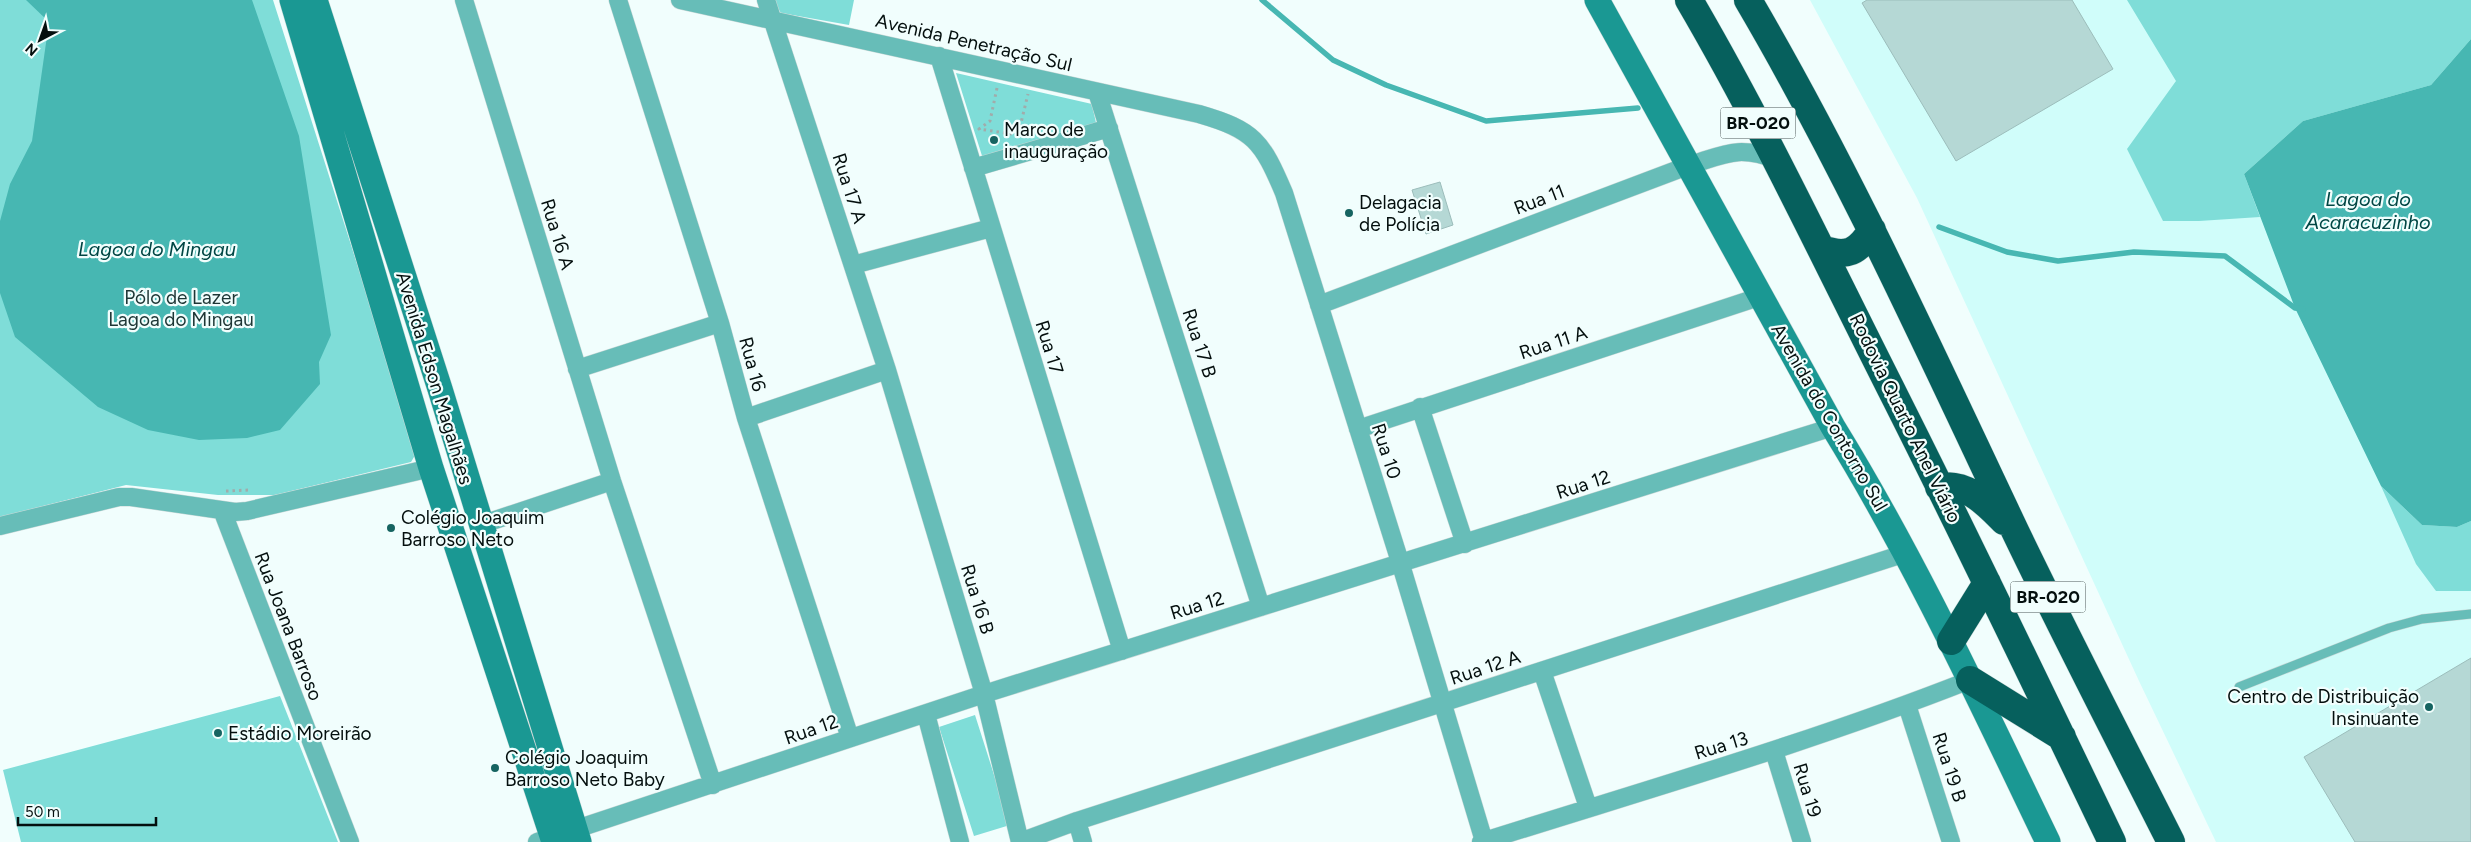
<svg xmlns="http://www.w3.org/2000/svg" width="2471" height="842" font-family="Figtree,sans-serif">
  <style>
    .built { fill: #d0fdfa }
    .green { fill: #7fddd8 }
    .water { fill: #47b7b2 }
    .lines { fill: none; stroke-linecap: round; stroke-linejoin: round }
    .stream { stroke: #47b7b2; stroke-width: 5.5 }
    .building { fill: #b5d8d5; stroke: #9cbdbb }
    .lane-casing { stroke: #cbd8d7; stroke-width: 10 }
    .street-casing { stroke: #cbd8d7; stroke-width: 19 }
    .secondary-casing { stroke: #cbd8d7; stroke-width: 26 }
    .highway-casing { stroke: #cbd8d7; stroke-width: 29 }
    .path { stroke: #a0acab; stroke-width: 3; stroke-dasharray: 2.5 4; stroke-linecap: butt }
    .lane { stroke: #67bdb8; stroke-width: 9 }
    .street { stroke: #67bdb8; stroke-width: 18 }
    .secondary { stroke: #1a9893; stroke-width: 25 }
    .highway { stroke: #06605d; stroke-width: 28 }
    .poi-dot { fill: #166461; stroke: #f1fefd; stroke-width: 2 }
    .labels { text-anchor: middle; stroke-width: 4.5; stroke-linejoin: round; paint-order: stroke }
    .shield { fill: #f1fefd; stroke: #4b5756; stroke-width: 1 }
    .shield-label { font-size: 18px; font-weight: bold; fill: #040f0e }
    .street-label { font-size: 19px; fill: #040f0e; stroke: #f1fefd }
    .poi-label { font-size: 19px; fill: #040f0e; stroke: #f1fefd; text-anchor: start }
    .park-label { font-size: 19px; fill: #1d3635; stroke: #f1fefd }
    .water-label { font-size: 20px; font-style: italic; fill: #004644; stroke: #f1fefd }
  </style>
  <rect width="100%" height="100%" fill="#f1fefd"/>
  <path class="built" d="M1810,0h661v842h-255l-77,-161 -222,-483z"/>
  <path class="green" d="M0,0h273l144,452 -6,10 -136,33h-57l-92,-10 -126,32z
    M772,0h82l-5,25 -68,-12z
    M2127,0h344v39l-40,46 -128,36 -59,53 16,43 -61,4h-36l-36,-72 49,-68z
    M956,73l136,31 4,19 -113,36z
    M2381,486l41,39 35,2 14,-6v70h-35l-20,-27z
    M280,696l58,146h-317l-18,-72z
    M975,715l35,110 -36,11 -35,-109z"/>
  <path class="water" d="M26,0h226l47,136 32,199 -12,27 1,22 -40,46 -33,8 -48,2 -51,-10 -50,-23 -83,-70 -15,-44v-72l10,-37 22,-43 17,-119z
    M2471,39v482l-14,6 -35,-2 -41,-39 -86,-178 -51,-134 59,-53 128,-36z"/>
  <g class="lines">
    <path class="stream" d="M1262,0l71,60 53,25 100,36 152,-13
      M1939,227l68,25 51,9 76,-9 91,4 70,52 8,1"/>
  </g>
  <path class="building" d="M1867,0h205l41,69 -157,92 -94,-158z
    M1440,182l13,43 -27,9 -14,-44z
    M2471,658v184h-116l-51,-85z"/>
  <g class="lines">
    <defs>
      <path id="lane" d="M2239,687l150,-59 33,-9 49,-5"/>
      <path id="street" d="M464,0l148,481 101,304
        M618,0l102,323 26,95 104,320
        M680,0l519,114c55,16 63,27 85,79l117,372 83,276
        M766,0l121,370 97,324 36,148
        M939,56l183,595
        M1097,92l164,515
        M973,168l136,-40
        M853,265l138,-37
        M1319,305l371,-140c36,-11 49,-20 87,-5
        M577,369l143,-46
        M1420,407l45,137
        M746,418l141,-48
        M1358,429l404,-133
        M222,510l128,332
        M480,525l132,-44
        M0,526l119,-29h12l104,15 12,-1 184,-43
        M1542,671l46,136
        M1907,705l44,137
        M926,714l34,128
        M1774,751l28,91
        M1077,821l6,21
        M537,842l447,-148 849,-267
        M1020,842l57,-21 829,-268
        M1481,842c164,-52 329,-99 489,-162"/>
      <path id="secondary" d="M292,0l139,468 123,374
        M315,0l125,389 139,453
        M1597,0l236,427c82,133 147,274 215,415"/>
      <path id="highway" d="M1689,0c76,130 139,265 207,399 74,147 145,295 216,443
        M1748,0c101,172 183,354 268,533 50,104 103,206 155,309
        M1822,249c25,9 36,3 50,-19
        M1939,487c28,-5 47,16 65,34
        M1951,641l36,-58
        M1970,680l92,57"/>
    </defs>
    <use href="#lane" class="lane-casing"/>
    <use href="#street" class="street-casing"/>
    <use href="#secondary" class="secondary-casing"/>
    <use href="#highway" class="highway-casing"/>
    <path class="path" d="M997,88l-7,33 -11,8 39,6
      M1020,127l8,-33
      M1018,136l2,-9 19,2
      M226,491l24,-1"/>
    <use href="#lane" class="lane"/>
    <use href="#street" class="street"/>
    <use href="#secondary" class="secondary"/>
    <use href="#highway" class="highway"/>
  </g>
  <g class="poi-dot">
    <circle cx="994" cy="140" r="5"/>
    <circle cx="1349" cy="213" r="5"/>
    <circle cx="391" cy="528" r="5"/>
    <circle cx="2429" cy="707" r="5"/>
    <circle cx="218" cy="733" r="5"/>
    <circle cx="495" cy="768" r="5"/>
  </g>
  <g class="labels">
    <g class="shield">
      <rect x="1720.5" y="107.5" width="75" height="31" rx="4"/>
      <rect x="2010.5" y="581.5" width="75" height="31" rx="4"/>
    </g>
    <g class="shield-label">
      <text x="1758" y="129">BR-020</text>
      <text x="2048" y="603">BR-020</text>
    </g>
    <g class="street-label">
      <text transform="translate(974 42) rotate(13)" y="7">Avenida Penetração Sul</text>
      <text transform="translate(850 188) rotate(72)" y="7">Rua 17 A</text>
      <text transform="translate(1539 199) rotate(-21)" y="7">Rua 11</text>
      <text transform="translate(558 234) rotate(73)" y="7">Rua 16 A</text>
      <text transform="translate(1553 342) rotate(-18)" y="7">Rua 11 A</text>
      <text transform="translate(1200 343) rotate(72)" y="7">Rua 17 B</text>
      <text transform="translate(1050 347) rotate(73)" y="7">Rua 17</text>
      <text transform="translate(753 364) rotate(75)" y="7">Rua 16</text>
      <text transform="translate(435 378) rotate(73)" y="7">Avenida Edson Magalhães</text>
      <text transform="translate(1830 417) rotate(60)" y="7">Avenida do Contorno Sul</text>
      <text transform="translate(1906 418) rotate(64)" y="7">Rodovia Quarto Anel Viário</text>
      <text transform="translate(1387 451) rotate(72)" y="7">Rua 10</text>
      <text transform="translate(1583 484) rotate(-18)" y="7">Rua 12</text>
      <text transform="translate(978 599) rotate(73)" y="7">Rua 16 B</text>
      <text transform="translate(1197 605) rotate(-17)" y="7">Rua 12</text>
      <text transform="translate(289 626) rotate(69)" y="7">Rua Joana Barroso</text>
      <text transform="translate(1485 667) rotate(-18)" y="7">Rua 12 A</text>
      <text transform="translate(811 729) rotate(-19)" y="7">Rua 12</text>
      <text transform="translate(1721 745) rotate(-17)" y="7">Rua 13</text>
      <text transform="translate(1950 767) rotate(72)" y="7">Rua 19 B</text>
      <text transform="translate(1808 790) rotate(73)" y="7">Rua 19</text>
    </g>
    <g class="poi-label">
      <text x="1004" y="136">Marco de<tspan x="1004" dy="22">inauguração</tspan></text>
      <text x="1359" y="209">Delagacia<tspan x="1359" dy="22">de Polícia</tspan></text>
      <text x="401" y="524">Colégio Joaquim<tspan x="401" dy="22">Barroso Neto</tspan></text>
      <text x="2419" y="703" text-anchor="end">Centro de Distribuição<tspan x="2419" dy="22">Insinuante</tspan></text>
      <text x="228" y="740">Estádio Moreirão</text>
      <text x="505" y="764">Colégio Joaquim<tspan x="505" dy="22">Barroso Neto Baby</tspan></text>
    </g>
    <g class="park-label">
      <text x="181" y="304">Pólo de Lazer<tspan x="181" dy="22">Lagoa do Mingau</tspan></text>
    </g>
    <g class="water-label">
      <text x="2368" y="206">Lagoa do<tspan x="2368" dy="23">Acaracuzinho</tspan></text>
      <text x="157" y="256">Lagoa do Mingau</text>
    </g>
  </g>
  <g transform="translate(40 40) rotate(221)" stroke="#f1fefd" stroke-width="4" paint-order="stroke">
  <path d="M0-4L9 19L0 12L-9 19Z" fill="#040f0e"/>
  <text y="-8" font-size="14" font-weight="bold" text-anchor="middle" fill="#040f0e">N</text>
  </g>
  <path d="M18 817v8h138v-8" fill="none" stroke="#040f0e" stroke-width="2.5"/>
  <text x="25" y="817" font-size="15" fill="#040f0e" stroke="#f1fefd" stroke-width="4" paint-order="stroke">50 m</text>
</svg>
